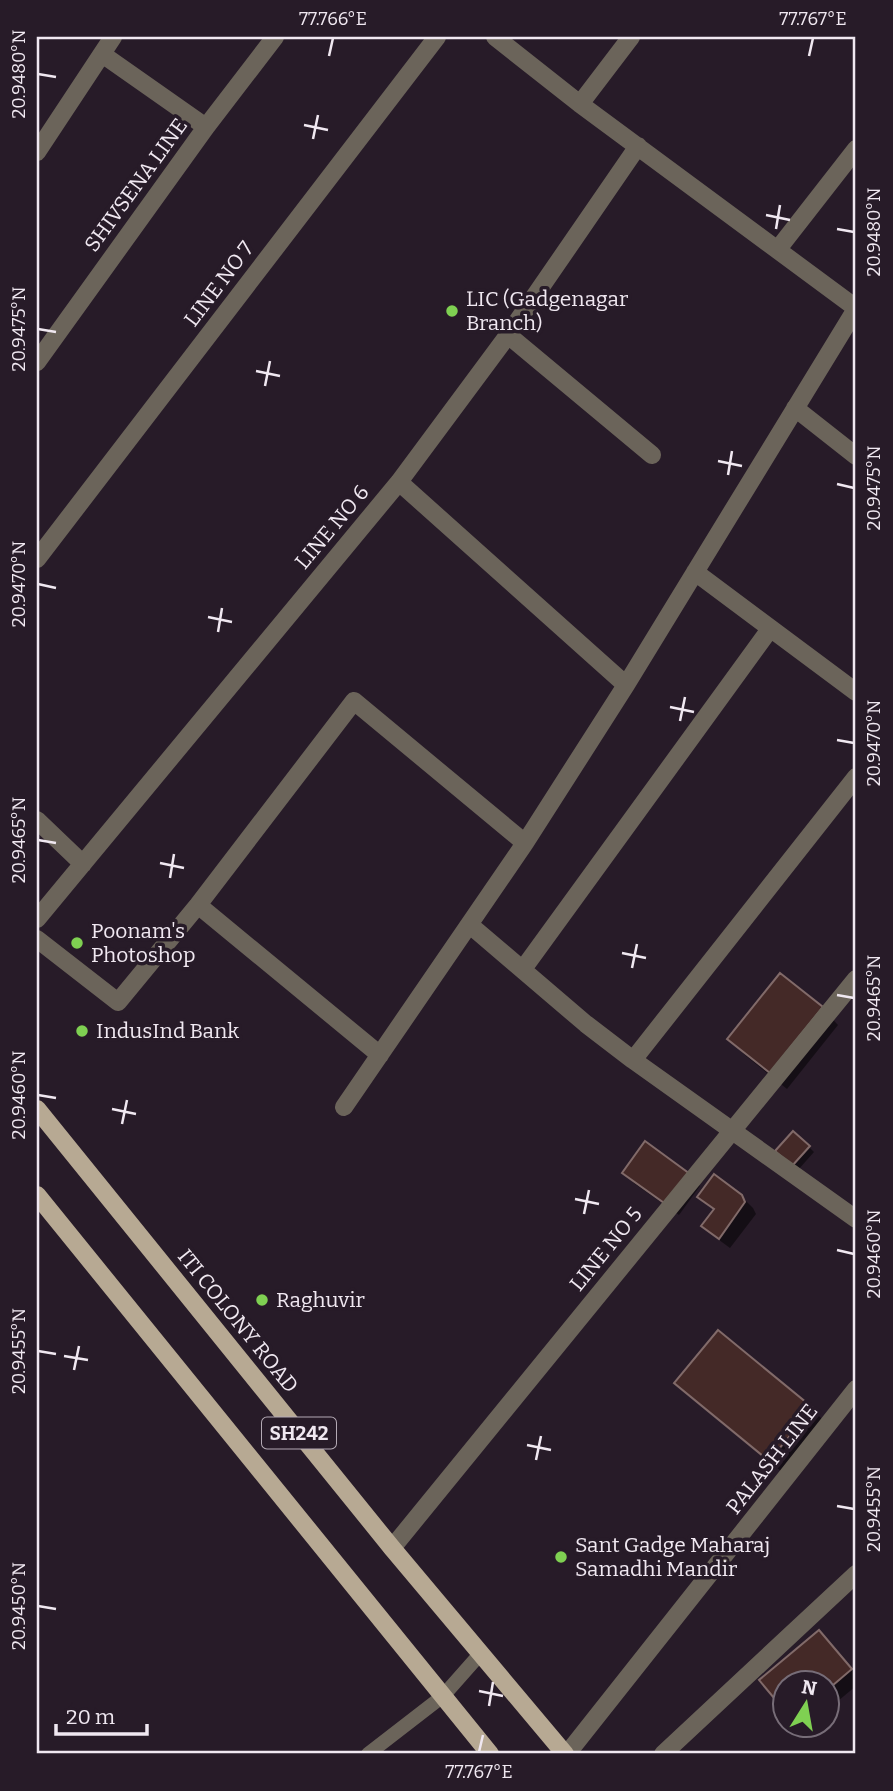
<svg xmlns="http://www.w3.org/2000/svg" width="893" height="1791" font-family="Bitter,serif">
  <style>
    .shadow { fill: #0007 }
    .building { fill: #442927; stroke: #816a69; stroke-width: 2 }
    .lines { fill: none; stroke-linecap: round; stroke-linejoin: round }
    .service { stroke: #6b645a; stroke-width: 14 }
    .minor { stroke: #6b645a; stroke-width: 18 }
    .primary { stroke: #b7a993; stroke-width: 18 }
    .ticks { fill: none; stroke: #f0e8f1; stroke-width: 2.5 }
    .poi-dot { fill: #7fd052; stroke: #271b28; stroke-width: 2.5 }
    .labels { text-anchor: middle; stroke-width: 7; stroke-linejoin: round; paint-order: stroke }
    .shield { fill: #271b28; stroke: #b4aab5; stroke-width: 2 }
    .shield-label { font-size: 19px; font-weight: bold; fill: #f0e8f1 }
    .street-label { font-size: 21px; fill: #f0e8f1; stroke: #271b28 }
    .poi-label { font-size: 21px; fill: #f0e8f1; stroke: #271b28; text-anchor: start }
    .neatline { fill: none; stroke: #f0e8f1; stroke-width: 2.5 }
    .ticks-label { font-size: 18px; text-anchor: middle; fill: #f0e8f1 }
  </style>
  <rect width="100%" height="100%" fill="#271b28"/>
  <path class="shadow" d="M822,1008l16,17 -51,64 -41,-33 -17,-17z
    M809,1147l5,5 -16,18 -20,-19z
    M624,1173l65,2 11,11 -21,29 -44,-31z
    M699,1196h42l12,12 3,6 -26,34 -15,-11 -11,-11 11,-15z
    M718,1332l94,77 17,17 -42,50 -94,-77 -16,-16z
    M819,1632l37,42v12l-30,25v-29h-42v25l-22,-27z"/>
  <path class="building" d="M780,973l43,34 -53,66 -43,-34z
    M793,1131l17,15 -18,20 -17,-15z
    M645,1141l45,33 -23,31 -45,-32z
    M714,1174l28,21 3,7 -26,37 -18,-13 13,-17 -17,-12z
    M718,1330l95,78 -44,53 -95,-78z
    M819,1630l33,39 -26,22v-9h-42v28l-25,-30z"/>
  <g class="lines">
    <path class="service" d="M368,1754l75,-58 38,-43"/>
    <path class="minor" d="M495,37l85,67 276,204
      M102,54l104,73
      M580,104l51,-67
      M37,152l76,-115
      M778,249l78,-100
      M508,335l144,120
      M37,362l169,-235 69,-90
      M795,408l61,48
      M399,482l227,203
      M37,559l400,-522
      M695,572l161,120
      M37,820l46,44
      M198,905l182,150
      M37,919l362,-437 109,-147 130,-189
      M470,925l116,99 47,36 223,159
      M37,939l81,63 80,-97 156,-204 171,142
      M523,969l247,-340
      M633,1060l223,-283
      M344,1107l181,-264 101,-158 230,-376
      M392,1548l464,-569
      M567,1754l289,-365
      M663,1754l193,-180"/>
    <path class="primary" d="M37,1109l355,439 173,206
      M37,1195l453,559"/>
  </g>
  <path class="ticks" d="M329,56l4,-18M809,56l4,-18M38,74l18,3M304,125l24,5M313,139l5,-24M766,215l24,5M776,229l4,-24M837,229l17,3M38,329l18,3M256,371l24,5M265,386l5,-25M718,461l24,5M728,475l4,-24M837,484l17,4M38,584l18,4M208,617l24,5M218,632l4,-24M670,707l24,5M680,721l5,-24M837,740l17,3M38,840l18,3M160,863l24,5M170,878l4,-24M622,953l24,5M632,968l5,-24M837,995l17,3M38,1095l18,3M112,1109l24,5M122,1124l5,-24M575,1199l24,5M584,1214l5,-24M837,1250l17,4M38,1351l18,3M64,1356l24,4M74,1370l5,-24M527,1445l24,5M536,1460l5,-24M837,1506l17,3M38,1606l18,3M479,1691l24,5M489,1706l4,-24M479,1752l4,-17"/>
  <g class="poi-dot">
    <circle cx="452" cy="311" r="7"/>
    <circle cx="77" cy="943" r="7"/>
    <circle cx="82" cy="1031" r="7"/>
    <circle cx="262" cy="1300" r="7"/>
    <circle cx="561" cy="1557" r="7"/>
  </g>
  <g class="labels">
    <rect class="shield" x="262" y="1417.5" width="74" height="31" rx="5"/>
    <g class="shield-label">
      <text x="299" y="1440">SH242</text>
    </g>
    <g class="street-label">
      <text transform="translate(136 185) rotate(-54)" y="7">SHIVSENA LINE</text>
      <text transform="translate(219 284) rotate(-53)" y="7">LINE NO 7</text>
      <text transform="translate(332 527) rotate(-50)" y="7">LINE NO 6</text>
      <text transform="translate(606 1249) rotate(-51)" y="7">LINE NO 5</text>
      <text transform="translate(238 1321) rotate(51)" y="7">ITI COLONY ROAD</text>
      <text transform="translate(772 1459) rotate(-52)" y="7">PALASH LINE</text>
    </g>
    <g class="poi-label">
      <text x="466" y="306">LIC (Gadgenagar<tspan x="466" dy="24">Branch)</tspan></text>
      <text x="91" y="938">Poonam's<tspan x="91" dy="24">Photoshop</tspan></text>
      <text x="96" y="1038">IndusInd Bank</text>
      <text x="276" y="1307">Raghuvir</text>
      <text x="575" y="1552">Sant Gadge Maharaj<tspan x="575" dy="24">Samadhi Mandir</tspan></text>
    </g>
  </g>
  <rect width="893" height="1791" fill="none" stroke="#271b28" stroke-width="77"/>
  <g transform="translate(806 1704) rotate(11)"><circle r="33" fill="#271b28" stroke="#776d78" stroke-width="2"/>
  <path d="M0-5L12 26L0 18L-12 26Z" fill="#7fd052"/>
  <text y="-10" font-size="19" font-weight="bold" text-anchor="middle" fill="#f0e8f1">N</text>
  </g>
  <path d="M56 1724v10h91v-10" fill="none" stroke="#f0e8f1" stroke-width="3.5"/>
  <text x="66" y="1724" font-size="21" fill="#f0e8f1" stroke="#271b28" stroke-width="5" paint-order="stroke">20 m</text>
  <rect x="38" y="38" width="816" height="1714" class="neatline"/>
  <g class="ticks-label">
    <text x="333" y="25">77.766°E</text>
    <text x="813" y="25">77.767°E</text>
    <text transform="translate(19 74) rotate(-90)" y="6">20.9480°N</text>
    <text transform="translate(874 232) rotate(-90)" y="6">20.9480°N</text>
    <text transform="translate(19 329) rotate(-90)" y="6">20.9475°N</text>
    <text transform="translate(874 488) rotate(-90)" y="6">20.9475°N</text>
    <text transform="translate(19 584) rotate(-90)" y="6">20.9470°N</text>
    <text transform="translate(874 743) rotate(-90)" y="6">20.9470°N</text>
    <text transform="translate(19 840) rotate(-90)" y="6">20.9465°N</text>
    <text transform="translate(874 998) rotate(-90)" y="6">20.9465°N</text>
    <text transform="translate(19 1095) rotate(-90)" y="6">20.9460°N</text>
    <text transform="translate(874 1254) rotate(-90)" y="6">20.9460°N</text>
    <text transform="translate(19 1351) rotate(-90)" y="6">20.9455°N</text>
    <text transform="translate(874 1509) rotate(-90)" y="6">20.9455°N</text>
    <text transform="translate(19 1606) rotate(-90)" y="6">20.9450°N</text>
    <text x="479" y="1778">77.767°E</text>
  </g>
</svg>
